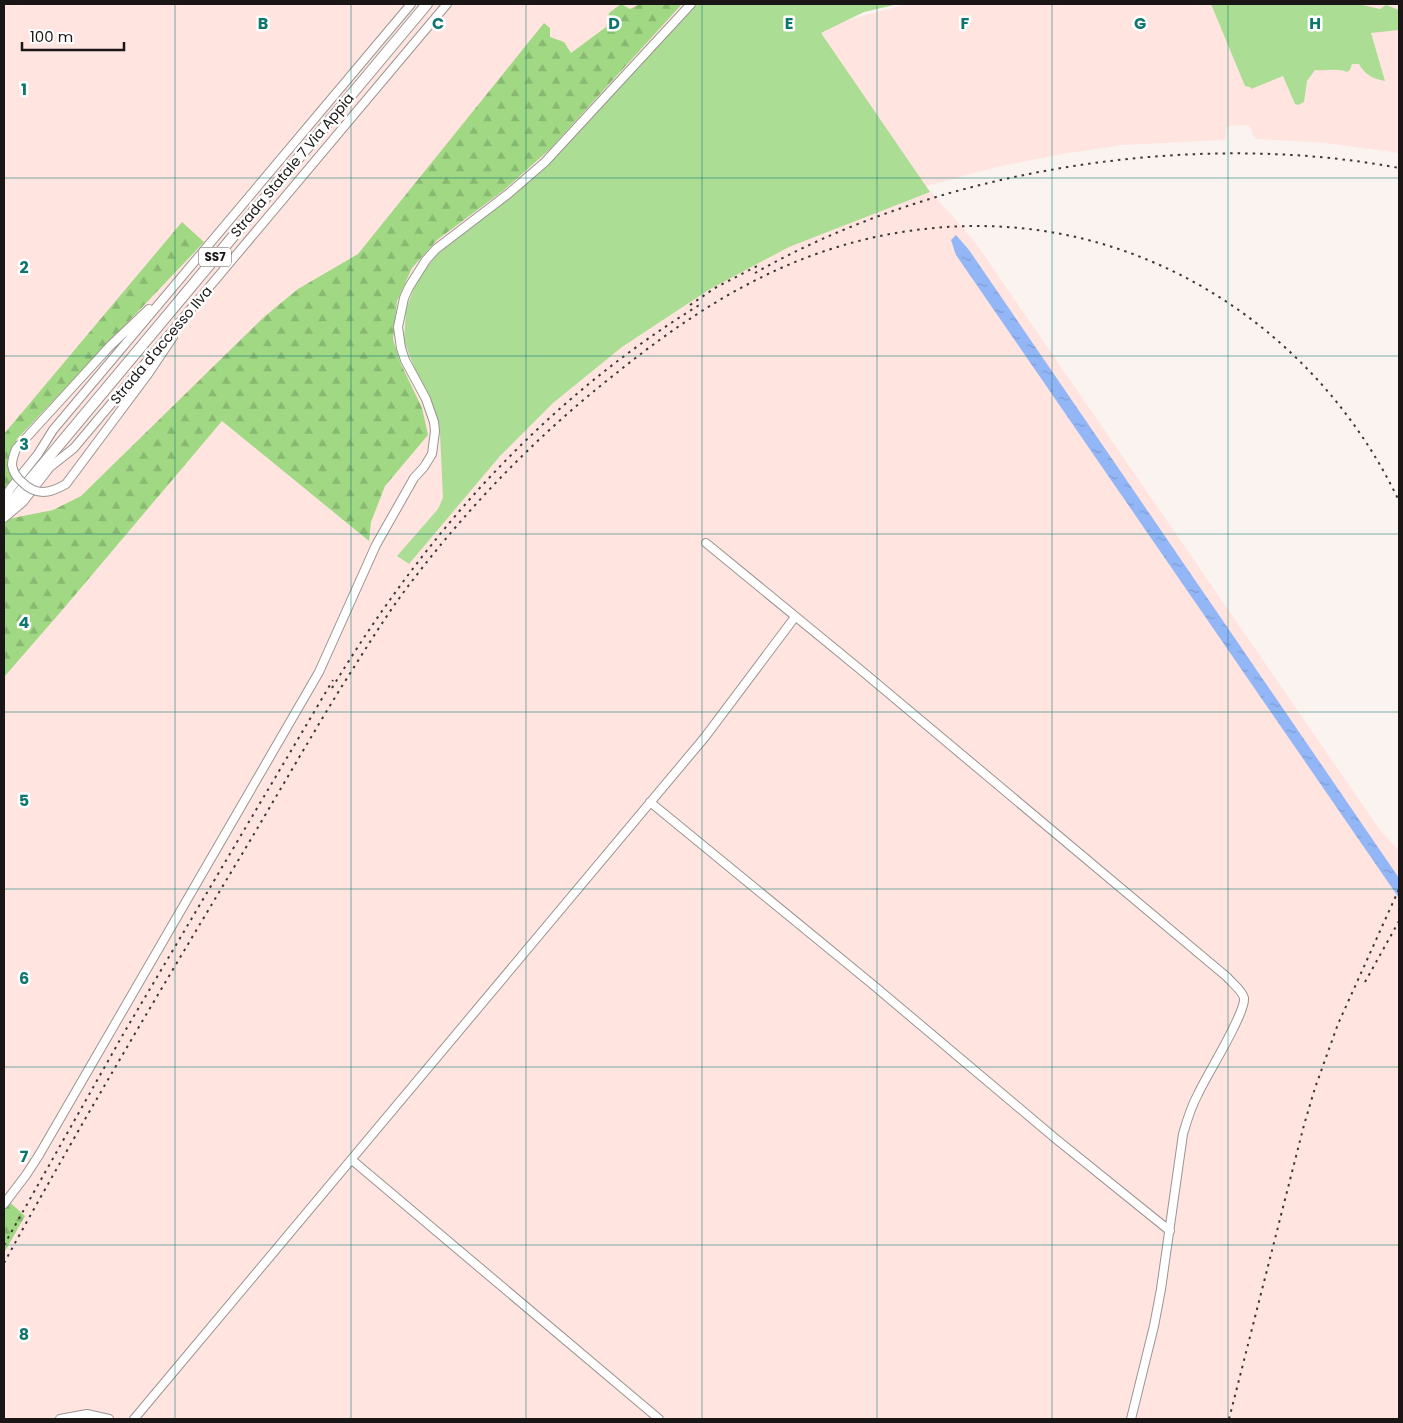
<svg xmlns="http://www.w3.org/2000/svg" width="1403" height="1423" font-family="Poppins,sans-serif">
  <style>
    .industrial { fill: #ffe4e0 }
    .green { fill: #acdd95 }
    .forest { fill: url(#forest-firs) }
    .water { fill: url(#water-ripples) }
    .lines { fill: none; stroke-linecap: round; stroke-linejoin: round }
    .minor-casing { stroke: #9b9490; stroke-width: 10 }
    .major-casing { stroke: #9b9490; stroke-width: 12 }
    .minor { stroke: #fff; stroke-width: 8 }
    .major { stroke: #fff; stroke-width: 10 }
    .rail { stroke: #3c3837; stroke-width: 2; stroke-dasharray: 2.5 5; stroke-linecap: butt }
    .minor-bridge-casing { stroke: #9b9490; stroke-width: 10; stroke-linecap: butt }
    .minor-bridge { stroke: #fff; stroke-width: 8 }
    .grid { fill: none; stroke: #0f766e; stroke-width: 1; stroke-opacity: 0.55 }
    .labels { text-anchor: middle; stroke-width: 5; stroke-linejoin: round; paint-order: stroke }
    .shield { fill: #fff; stroke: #5e5c5b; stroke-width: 1 }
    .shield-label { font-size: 12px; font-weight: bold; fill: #191615 }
    .street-label { font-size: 14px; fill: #191615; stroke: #fff }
    .grid-label { font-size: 16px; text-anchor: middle; font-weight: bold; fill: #0f766e; stroke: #fff; stroke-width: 5; stroke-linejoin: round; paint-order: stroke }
  </style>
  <defs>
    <pattern id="forest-firs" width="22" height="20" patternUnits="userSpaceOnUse" patternTransform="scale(1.25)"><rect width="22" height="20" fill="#a0d884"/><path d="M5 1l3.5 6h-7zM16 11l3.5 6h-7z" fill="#89b971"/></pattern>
    <pattern id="water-ripples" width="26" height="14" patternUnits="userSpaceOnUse" patternTransform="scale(1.25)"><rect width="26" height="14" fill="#93b6f7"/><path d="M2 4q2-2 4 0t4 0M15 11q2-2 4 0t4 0" fill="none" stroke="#7e9cd3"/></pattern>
  </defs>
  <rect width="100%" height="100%" fill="#fbf3f0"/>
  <path class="industrial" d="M4,4h805l12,29 23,-12 63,-17h492v149l-74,-10 -70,-4 -6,-14 -22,1 -1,14 -104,5 -66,10 -59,12 -71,19 49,56 405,588 19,21v568h-1395z"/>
  <path class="green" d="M696,4h202l-34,8 -43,21 109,159 -141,55 -79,42 -88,58 -69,56 -53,53 -91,108 -12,-8 41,-47 5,-11 -3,-65 -36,-92 2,-32 12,-31 21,-26 104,-82z
    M1211,4h147l22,5 6,-4 13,5v20l-28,3 14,48c-12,-2 -21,-7 -26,-17h-7l-2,6 -3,2c-10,-4 -21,-1 -32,-2l-8,11 -3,21 -6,3 -3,-1 -12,-28 -32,13 -1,-2 -5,-1z"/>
  <path class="forest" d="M621,4l9,5 10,-5h42l-132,145 -46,41 -67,50 -25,28 -15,33 -4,38 7,23 22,46 6,27 -43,51 -14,36 -2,19 -147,-120 -158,187 -60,69v-153l4,-5 45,-9 28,-14 183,-179 34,-28 60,-35 186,-231 6,5v9l14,5 7,11 35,-26 3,-14z
    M182,222l22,20 -187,197 -9,23 6,17 -10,12v-57z
    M4,1197l21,19 -21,37z"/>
  <path class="water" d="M956,235l13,15 430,628v20l-443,-643 -5,-15z"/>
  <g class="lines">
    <defs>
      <path id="minor" d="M110,346l39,-37
        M148,374l25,-37
        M4,500l6,-11 28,-35 15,-24 358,-426
        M4,518l19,-16 27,-35 24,-19 373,-444
        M706,543l156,128 365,306c5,6 15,13 17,21 2,15 -38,78 -46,96 -7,13 -11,26 -15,40l-22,155 -7,37 -23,93
        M650,802l222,182 184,155 114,92
        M352,1160l307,259
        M4,1204l22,-29 13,-20 280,-483 57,-127 38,-67 10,-11 8,-13 3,-23 -1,-9 -8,-23 -21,-39 -4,-12 -3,-21 6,-29 5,-11 17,-27 10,-11 72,-55 37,-32 146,-158
        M60,1419l27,-5 22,5
        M134,1419l571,-682 90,-120"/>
      <path id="major" d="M4,511l423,-507"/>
    </defs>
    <use href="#minor" class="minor-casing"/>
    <use href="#major" class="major-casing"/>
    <use href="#minor" class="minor"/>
    <use href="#major" class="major"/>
    <path class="rail" d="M755,273c183,-104 438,-144 644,-105
      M690,305l25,-17 44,-23
      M332,688c94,-155 213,-289 369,-384
      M1365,982l34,-61
      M4,1245l121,-214 208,-351
      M4,1263c73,-133 151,-264 229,-394 37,-61 72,-123 109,-183 20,-31 39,-63 61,-93 61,-82 131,-155 211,-218 47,-38 98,-74 152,-100 101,-49 217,-63 326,-34 135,36 247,134 307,260
      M1229,1419l75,-294 11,-37 23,-64 61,-135"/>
    <defs>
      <path id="minor-bridge" d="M110,346l-94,103c-2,5 -4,11 -4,16 1,7 4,12 10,17 14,14 27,12 44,2l82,-110"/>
    </defs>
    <use href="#minor-bridge" class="minor-bridge-casing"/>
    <use href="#minor-bridge" class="minor-bridge"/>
  </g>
  <path class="grid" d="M175,4v1415M351,4v1415M526,4v1415M702,4v1415M877,4v1415M1052,4v1415M1228,4v1415M4,178h1395M4,356h1395M4,534h1395M4,712h1395M4,889h1395M4,1067h1395M4,1245h1395"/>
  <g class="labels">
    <rect class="shield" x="199" y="247.5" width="32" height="19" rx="4"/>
    <g class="shield-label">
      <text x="215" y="261">SS7</text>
    </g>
    <g class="street-label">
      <text transform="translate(292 165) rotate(-50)" y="5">Strada Statale 7 Via Appia</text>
      <text transform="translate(161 345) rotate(-50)" y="5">Strada d'accesso Ilva</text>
    </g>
  </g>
  <g class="grid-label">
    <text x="263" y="29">B</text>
    <text x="438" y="29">C</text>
    <text x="614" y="29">D</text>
    <text x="789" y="29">E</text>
    <text x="965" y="29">F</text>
    <text x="1140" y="29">G</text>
    <text x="1315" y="29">H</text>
    <text x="24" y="95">1</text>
    <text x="24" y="273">2</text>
    <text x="24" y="450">3</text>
    <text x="24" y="628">4</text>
    <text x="24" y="806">5</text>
    <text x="24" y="984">6</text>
    <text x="24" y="1162">7</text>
    <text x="24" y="1340">8</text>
  </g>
  <rect width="1403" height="1423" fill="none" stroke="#191615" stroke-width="10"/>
  <path d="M22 42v8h102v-8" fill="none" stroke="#191615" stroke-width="2.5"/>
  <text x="30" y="42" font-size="15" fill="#191615" stroke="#ffffff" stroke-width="4" paint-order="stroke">100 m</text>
</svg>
